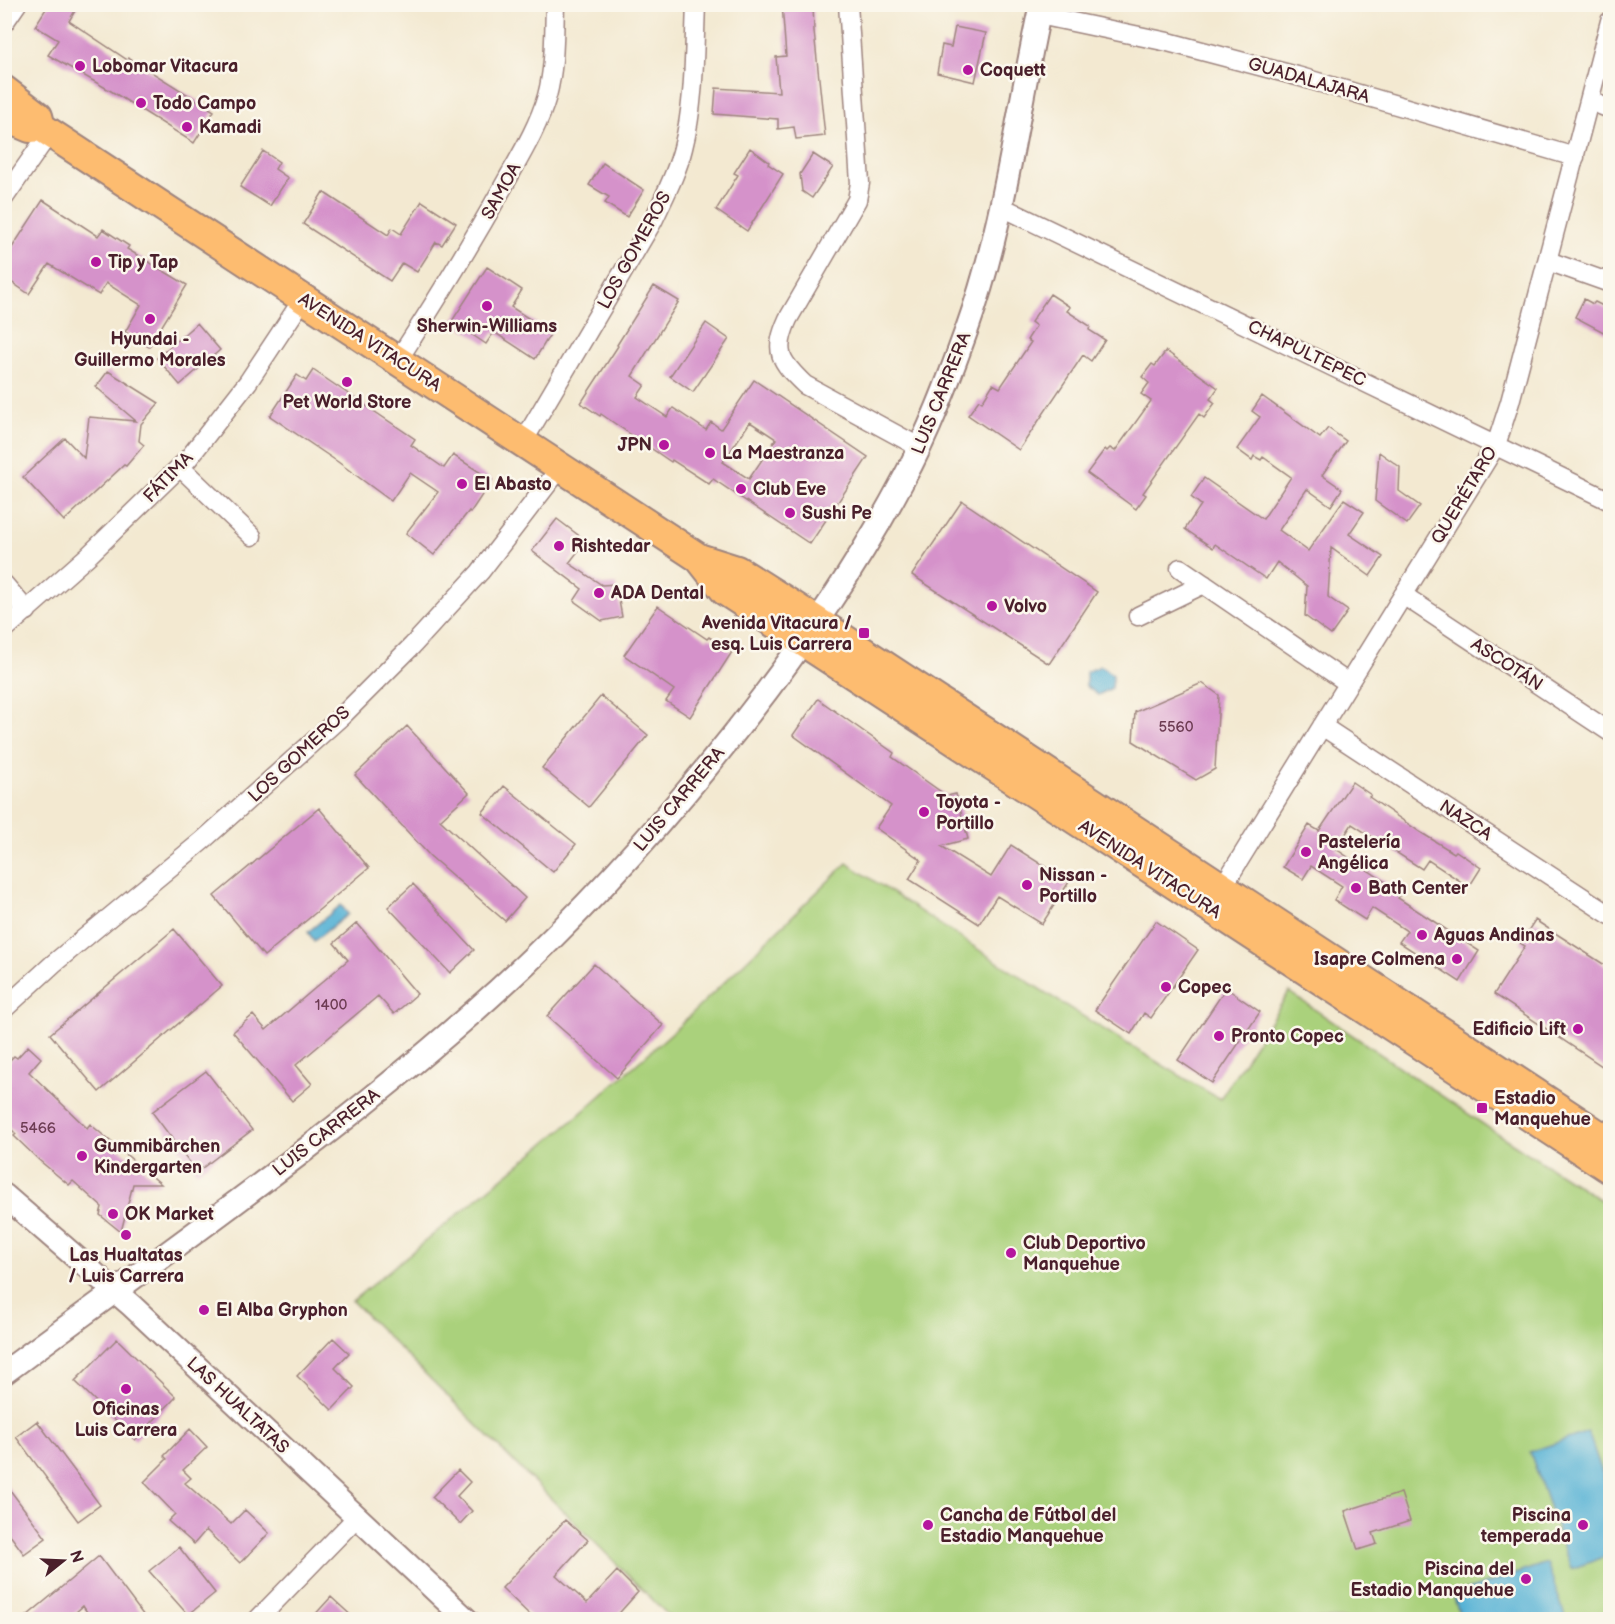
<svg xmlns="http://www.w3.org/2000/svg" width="1615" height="1624" font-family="'Balsamiq Sans',sans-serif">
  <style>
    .green { fill: #aad17c; stroke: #7a7854; stroke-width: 1.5 }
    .water { fill: #57b2d5; stroke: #506880; stroke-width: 1.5 }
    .building { fill: #d592ca; fill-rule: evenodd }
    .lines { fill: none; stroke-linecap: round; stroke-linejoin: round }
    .minor-casing { stroke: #9e847e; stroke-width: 21 }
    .tertiary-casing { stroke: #9e847e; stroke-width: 26 }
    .primary-casing { stroke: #9e847e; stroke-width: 32 }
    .minor { stroke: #fff; stroke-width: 18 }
    .tertiary { stroke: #fff; stroke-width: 22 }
    .primary { stroke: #fdbc70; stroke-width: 28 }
    .poi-dot { fill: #b5179e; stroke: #fbf7ec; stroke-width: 2 }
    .labels { text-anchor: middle; stroke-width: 5; stroke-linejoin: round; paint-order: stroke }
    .number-label { font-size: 15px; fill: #6d3c53 }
    .poi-label { font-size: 18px; font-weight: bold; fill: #4a1f2b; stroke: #fbf7ec; text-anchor: start }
    .street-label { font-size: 18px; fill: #4a1f2b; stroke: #fbf7ec }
  </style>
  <rect width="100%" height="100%" fill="#fbf7ec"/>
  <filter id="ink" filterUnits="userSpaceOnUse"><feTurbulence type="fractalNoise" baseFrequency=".0167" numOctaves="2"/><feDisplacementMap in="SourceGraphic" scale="12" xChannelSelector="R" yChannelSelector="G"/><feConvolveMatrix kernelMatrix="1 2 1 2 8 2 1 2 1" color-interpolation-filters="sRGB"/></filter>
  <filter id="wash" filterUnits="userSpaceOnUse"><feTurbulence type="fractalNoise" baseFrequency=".008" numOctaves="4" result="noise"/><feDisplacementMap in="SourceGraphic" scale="24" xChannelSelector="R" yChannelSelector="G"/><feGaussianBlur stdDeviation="1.35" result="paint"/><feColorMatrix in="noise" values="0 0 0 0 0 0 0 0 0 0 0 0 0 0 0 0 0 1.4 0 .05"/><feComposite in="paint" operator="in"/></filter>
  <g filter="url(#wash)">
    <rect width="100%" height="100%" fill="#f3e9d1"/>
    <path class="green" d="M847,863c122,81 245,162 373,236l69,-107 209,142 112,72v413h-938l-320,-318 220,-180 104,-92z"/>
    <path class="water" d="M1101,666l12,9 -1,13 -14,7 -12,-9v-14z
      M341,905l7,9 -34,27 -6,-9z
      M1588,1432l22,63v60l-39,14 -41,-117z
      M1547,1563l19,56h-105l-8,-24z"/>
    <g id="blocks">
      <path class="building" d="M49,4h30l-10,17 60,40v-3l85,53 -20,32 -83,-52 -63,-36 10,-15 -23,-14z
        M782,4h31l1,27 11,105 -29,3 -2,-12 -16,2v-10l-64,-5 2,-26 63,4 -3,-35 10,-1z
        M955,27l31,6 -11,49 -38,-9 5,-28 9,2z
        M750,148l19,14 -1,2 15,10 -36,57 -31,-21 22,-35 -4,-2z
        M263,151l16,11 -4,7 13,9 -18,28 -30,-19z
        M813,154l20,13 -21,31 -10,-7 -2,-17z
        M603,163l41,27 -17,27 -22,-14 4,-6 -20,-12z
        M323,192l65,43 4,-7 9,6 21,-33 34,22 -14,22 -6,-3 -19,30 -15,-9 -12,18 -87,-57z
        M43,200l55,36 5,-7 26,17 -2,3 60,36 -38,62 -24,-15 16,-27 -35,-22 -7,12 -50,-31 -20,30 -25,-17v-17z
        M487,267l35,23 -11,17 40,26 -16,26 -41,-27 -8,12 -34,-23z
        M654,286l25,15 -47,75 13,9 -8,12 30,20 6,-9 33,22 5,-8 10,7 33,-49 114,77 -58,87 -97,-65 -4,5 -37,-24 -1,2 -70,-48 -1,2 -19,-13 37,-57 -1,-1zM750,422l26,17 -27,40 -26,-17z
        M1050,294l20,13 -3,4 23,15 -1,4 16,10 -14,21 -8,-6 -64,95 -51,-35 11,-15 3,2 11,-18 7,4 31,-46 -4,-2 9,-14 -5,-4z
        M1584,299l9,5 2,-2 16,8v26l-36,-19z
        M197,323l23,27 -40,35 -23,-27z
        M706,323l23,16 -36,53 -23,-16z
        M1166,351l52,37 -8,11 5,4 -11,15 -5,-4 -56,79 3,2 -10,14 -49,-36 18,-24 2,2 3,-3 5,3 36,-50 -10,-7 8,-11 -7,-6 10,-13 3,2z
        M313,370l102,69 -4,6 33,23 9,-13 39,25 -22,33 -1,-2 -35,44 -28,-22 32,-41 -28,-19 -19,28 -53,-39 -68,-46 27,-41 9,6z
        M108,371l51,32 -18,21 -2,17 5,4 -18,21 -2,-1 -60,56 -41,-44 42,-39 19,20 5,-41 47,4 -40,-34z
        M1262,396l58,42 8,-10 18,13 -24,34 20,14 -11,17 -24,-17 -28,41 29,21 36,-52 20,13 -15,22 34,23 -13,19 -39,-28 -3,49 20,14 -17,24 -26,-19 2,-30 -30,-24 -11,17 -51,-35 -2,4 -28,-19 16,-24 -10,-8 13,-19 59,41 28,-42 -28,-20 -2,3 -7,-4 -2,4 -15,-11 23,-32 -8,-6z
        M1379,452l21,15 -1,24 21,15 -13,18 -32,-23z
        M962,501l135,91 -48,72 -137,-89z
        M557,519l29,22 -17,22 33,22 14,-1 6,33 -20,4 -28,-20 8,-12 -50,-38z
        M658,606l49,33 2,-2 23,15 -42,65 -24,-16 8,-11 -50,-35z
        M1202,683l17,12 -4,74 -19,11 -63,-39 2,-29z
        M601,696l47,39 -59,72 -47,-39z
        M818,699l76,54 -2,4 55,39 9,-2 12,45 -27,7 50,31 20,-32 58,37 -27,42 -45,-28 -18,28 -70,-45 12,-19 -45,-32 15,-22 -98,-71z
        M407,726l62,67 -29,27 85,78 -20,23 -75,-65 -75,-81z
        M1352,782l19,13 -2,2 51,35 34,21 2,-2 25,17 -12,19 -41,-27 -6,9 -70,-45 -16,25 66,44 -4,5 81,53 -19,31 -61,-40 8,-11 -35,-23 -7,12 -31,-20 8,-14 -31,-20 -8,13 -20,-12 26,-42 10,6z
        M504,786l72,58 -23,28 -71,-59z
        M319,808l50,60 -105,88 -50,-60z
        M413,884l61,66 -24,23 -62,-66z
        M1535,920l76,49v103l-117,-78 31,-48 -5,-3z
        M1156,921l42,29 -47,68 -7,-5 -13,21 -36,-24z
        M357,923l60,71 -23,20 -16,-18 -82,69 16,19 -20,17 -59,-69 20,-17 13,15 82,-70 -14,-17z
        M174,929l48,57 -123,106 -49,-58z
        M594,964l69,61 -46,53 -70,-62z
        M1226,988l34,24 -48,71 -34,-23z
        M28,1046l13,12 -12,14 58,56 3,-4 71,60h-28l-12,48 -21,-17 2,-8 -29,-26 -4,4 -29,-24 -26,-25 2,-2 -12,-12v-56l10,-10 3,2z
        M206,1071l46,59 -55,42 -45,-60z
        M333,1338l16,15 -14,15 19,19 -22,23 -35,-34z
        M117,1339l59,58 -41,43 -60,-59z
        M37,1421l63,84 -22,16 -62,-84z
        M190,1429l17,18 -24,23 8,8 -6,5 46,41 14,-14 24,23 -29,30 -34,-33 -12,14 -26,-23 7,-7 -31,-32 23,-23 -3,-3z
        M458,1470l12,12 -13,14 15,15 -12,13 -28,-27z
        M4,1482l42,56 -22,16 -20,-27z
        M1401,1493l9,28 -37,12 4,11 -19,6 -13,-39z
        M565,1520l23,20 -32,35 31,28 30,-32 21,21 -25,28h-78l-33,-32z
        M179,1547l36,46 -27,22 -39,-44z
        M99,1556l48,64h-55l-9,-14 -16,14h-45z
        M331,1597l25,23h-46z"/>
    </g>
  </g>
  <g filter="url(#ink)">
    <use href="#blocks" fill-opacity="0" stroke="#9e847e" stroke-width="1.5"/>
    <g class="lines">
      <defs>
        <path id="minor" d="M848,4l12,179 -3,17 -69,119c-15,33 -8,42 17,66l114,62
          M1039,15l129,27 129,34 278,81
          M4,23l13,-19
          M1590,101l20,8
          M4,198l46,-66
          M1002,207l608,294
          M1548,261l62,22
          M398,360c37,-57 72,-114 105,-173 16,-29 35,-59 44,-91 8,-30 7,-61 8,-92
          M523,442l130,-221c11,-24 24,-48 30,-73 12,-46 11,-96 13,-144
          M180,467l72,69
          M1180,568l168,115
          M4,584l23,27
          M1403,595l207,137
          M1138,616l66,-32
          M4,630l85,-75 99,-96 60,-77 55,-83
          M1322,726l288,189
          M1222,888l274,-443 14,-43 100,-381
          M4,1009l49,-45 149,-123 141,-126 69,-69 68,-74 80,-104
          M257,1620l101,-104"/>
        <path id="tertiary" d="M4,1195l128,111 335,314
          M4,1373c157,-117 320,-229 467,-359 87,-76 167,-162 240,-252 72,-88 138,-180 191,-280 27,-49 47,-103 66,-156 37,-104 49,-214 73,-322"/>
        <path id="primary" d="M4,90l34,26 3,11 658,431 38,12 60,38 813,534
          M4,117l26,11 11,-1
          M699,558l26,33 885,578"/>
      </defs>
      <use href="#minor" class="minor-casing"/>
      <use href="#tertiary" class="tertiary-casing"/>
      <use href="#primary" class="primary-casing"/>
      <use href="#minor" class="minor"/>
      <use href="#tertiary" class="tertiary"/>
      <use href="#primary" class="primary"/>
    </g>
  </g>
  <g class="poi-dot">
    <circle cx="80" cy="66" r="6"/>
    <circle cx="968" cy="70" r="6"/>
    <circle cx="141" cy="103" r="6"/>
    <circle cx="187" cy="127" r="6"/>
    <circle cx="96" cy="262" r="6"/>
    <circle cx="487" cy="306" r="6"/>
    <circle cx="150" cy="319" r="6"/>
    <circle cx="347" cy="382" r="6"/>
    <circle cx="664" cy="445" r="6"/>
    <circle cx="710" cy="453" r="6"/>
    <circle cx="462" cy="484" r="6"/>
    <circle cx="741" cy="489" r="6"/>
    <circle cx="790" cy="513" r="6"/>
    <circle cx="559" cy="546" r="6"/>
    <circle cx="599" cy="593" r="6"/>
    <circle cx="992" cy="606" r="6"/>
    <rect x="858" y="627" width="12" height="12" rx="3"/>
    <circle cx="924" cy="812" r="6"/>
    <circle cx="1306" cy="852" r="6"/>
    <circle cx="1027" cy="885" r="6"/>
    <circle cx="1356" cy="888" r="6"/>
    <circle cx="1422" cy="935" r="6"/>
    <circle cx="1457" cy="959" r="6"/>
    <circle cx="1166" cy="987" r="6"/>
    <circle cx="1578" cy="1029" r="6"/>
    <circle cx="1219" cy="1036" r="6"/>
    <rect x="1476" y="1102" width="12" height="12" rx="3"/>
    <circle cx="82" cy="1156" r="6"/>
    <circle cx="113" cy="1214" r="6"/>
    <circle cx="126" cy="1235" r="6"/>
    <circle cx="1011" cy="1253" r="6"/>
    <circle cx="204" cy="1310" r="6"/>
    <circle cx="126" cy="1389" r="6"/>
    <circle cx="928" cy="1525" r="6"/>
    <circle cx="1583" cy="1525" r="6"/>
    <circle cx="1526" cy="1579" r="6"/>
  </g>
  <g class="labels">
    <g class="number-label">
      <text x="1176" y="732">5560</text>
      <text x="331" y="1010">1400</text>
      <text x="38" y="1133">5466</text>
    </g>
    <g class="poi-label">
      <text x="92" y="72">Lobomar Vitacura</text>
      <text x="980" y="76">Coquett</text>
      <text x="153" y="109">Todo Campo</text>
      <text x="199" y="133">Kamadi</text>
      <text x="108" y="268">Tip y Tap</text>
      <text x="487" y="332" text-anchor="middle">Sherwin-Williams</text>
      <text x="150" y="345" text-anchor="middle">Hyundai -<tspan x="150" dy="21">Guillermo Morales</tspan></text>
      <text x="347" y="408" text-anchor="middle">Pet World Store</text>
      <text x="652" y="451" text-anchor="end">JPN</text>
      <text x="722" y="459">La Maestranza</text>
      <text x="474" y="490">El Abasto</text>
      <text x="753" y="495">Club Eve</text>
      <text x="802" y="519">Sushi Pe</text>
      <text x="571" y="552">Rishtedar</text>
      <text x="611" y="599">ADA Dental</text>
      <text x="1004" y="612">Volvo</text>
      <text x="852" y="629" text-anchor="end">Avenida Vitacura /<tspan x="852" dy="21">esq. Luis Carrera</tspan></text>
      <text x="936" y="808">Toyota -<tspan x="936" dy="21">Portillo</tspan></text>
      <text x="1318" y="848">Pastelería<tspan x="1318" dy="21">Angélica</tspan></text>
      <text x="1039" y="881">Nissan -<tspan x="1039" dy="21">Portillo</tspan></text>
      <text x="1368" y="894">Bath Center</text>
      <text x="1434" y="941">Aguas Andinas</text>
      <text x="1445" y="965" text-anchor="end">Isapre Colmena</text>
      <text x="1178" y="993">Copec</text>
      <text x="1566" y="1035" text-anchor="end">Edificio Lift</text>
      <text x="1231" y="1042">Pronto Copec</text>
      <text x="1494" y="1104">Estadio<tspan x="1494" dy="21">Manquehue</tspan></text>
      <text x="94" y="1152">Gummibärchen<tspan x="94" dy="21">Kindergarten</tspan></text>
      <text x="125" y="1220">OK Market</text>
      <text x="1023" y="1249">Club Deportivo<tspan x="1023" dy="21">Manquehue</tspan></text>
      <text x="126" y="1261" text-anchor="middle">Las Hualtatas<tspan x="126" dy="21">/ Luis Carrera</tspan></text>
      <text x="216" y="1316">El Alba Gryphon</text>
      <text x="126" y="1415" text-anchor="middle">Oficinas<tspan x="126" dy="21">Luis Carrera</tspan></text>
      <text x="940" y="1521">Cancha de Fútbol del<tspan x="940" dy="21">Estadio Manquehue</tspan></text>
      <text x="1571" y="1521" text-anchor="end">Piscina<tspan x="1571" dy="21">temperada</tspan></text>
      <text x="1514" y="1575" text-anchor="end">Piscina del<tspan x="1514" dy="21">Estadio Manquehue</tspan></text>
    </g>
    <g class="street-label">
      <text transform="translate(1309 80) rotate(16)" y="6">GUADALAJARA</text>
      <text transform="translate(501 191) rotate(-61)" y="6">SAMOA</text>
      <text transform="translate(634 250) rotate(-61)" y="6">LOS GOMEROS</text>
      <text transform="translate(370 342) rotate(33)" y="6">AVENIDA VITACURA</text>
      <text transform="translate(1307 353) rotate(26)" y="6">CHAPULTEPEC</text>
      <text transform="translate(941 393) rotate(-68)" y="6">LUIS CARRERA</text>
      <text transform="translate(168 477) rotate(-46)" y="6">FÁTIMA</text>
      <text transform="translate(1464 495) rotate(-59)" y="6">QUERÉTARO</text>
      <text transform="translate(1507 664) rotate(33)" y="6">ASCOTÁN</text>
      <text transform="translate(299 754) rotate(-43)" y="6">LOS GOMEROS</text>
      <text transform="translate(679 799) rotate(-50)" y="6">LUIS CARRERA</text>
      <text transform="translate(1466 820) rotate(33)" y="6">NAZCA</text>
      <text transform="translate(1150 869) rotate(33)" y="6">AVENIDA VITACURA</text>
      <text transform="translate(326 1132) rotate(-38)" y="6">LUIS CARRERA</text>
      <text transform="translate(238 1405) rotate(43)" y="6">LAS HUALTATAS</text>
    </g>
  </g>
  <rect width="1615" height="1624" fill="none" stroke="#fbf7ec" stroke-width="24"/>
  <g transform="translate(63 1561) rotate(72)" stroke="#fbf7ec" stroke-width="4.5" paint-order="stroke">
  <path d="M0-4.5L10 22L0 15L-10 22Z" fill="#4a1f2b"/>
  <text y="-9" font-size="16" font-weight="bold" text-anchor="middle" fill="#4a1f2b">N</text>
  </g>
</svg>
